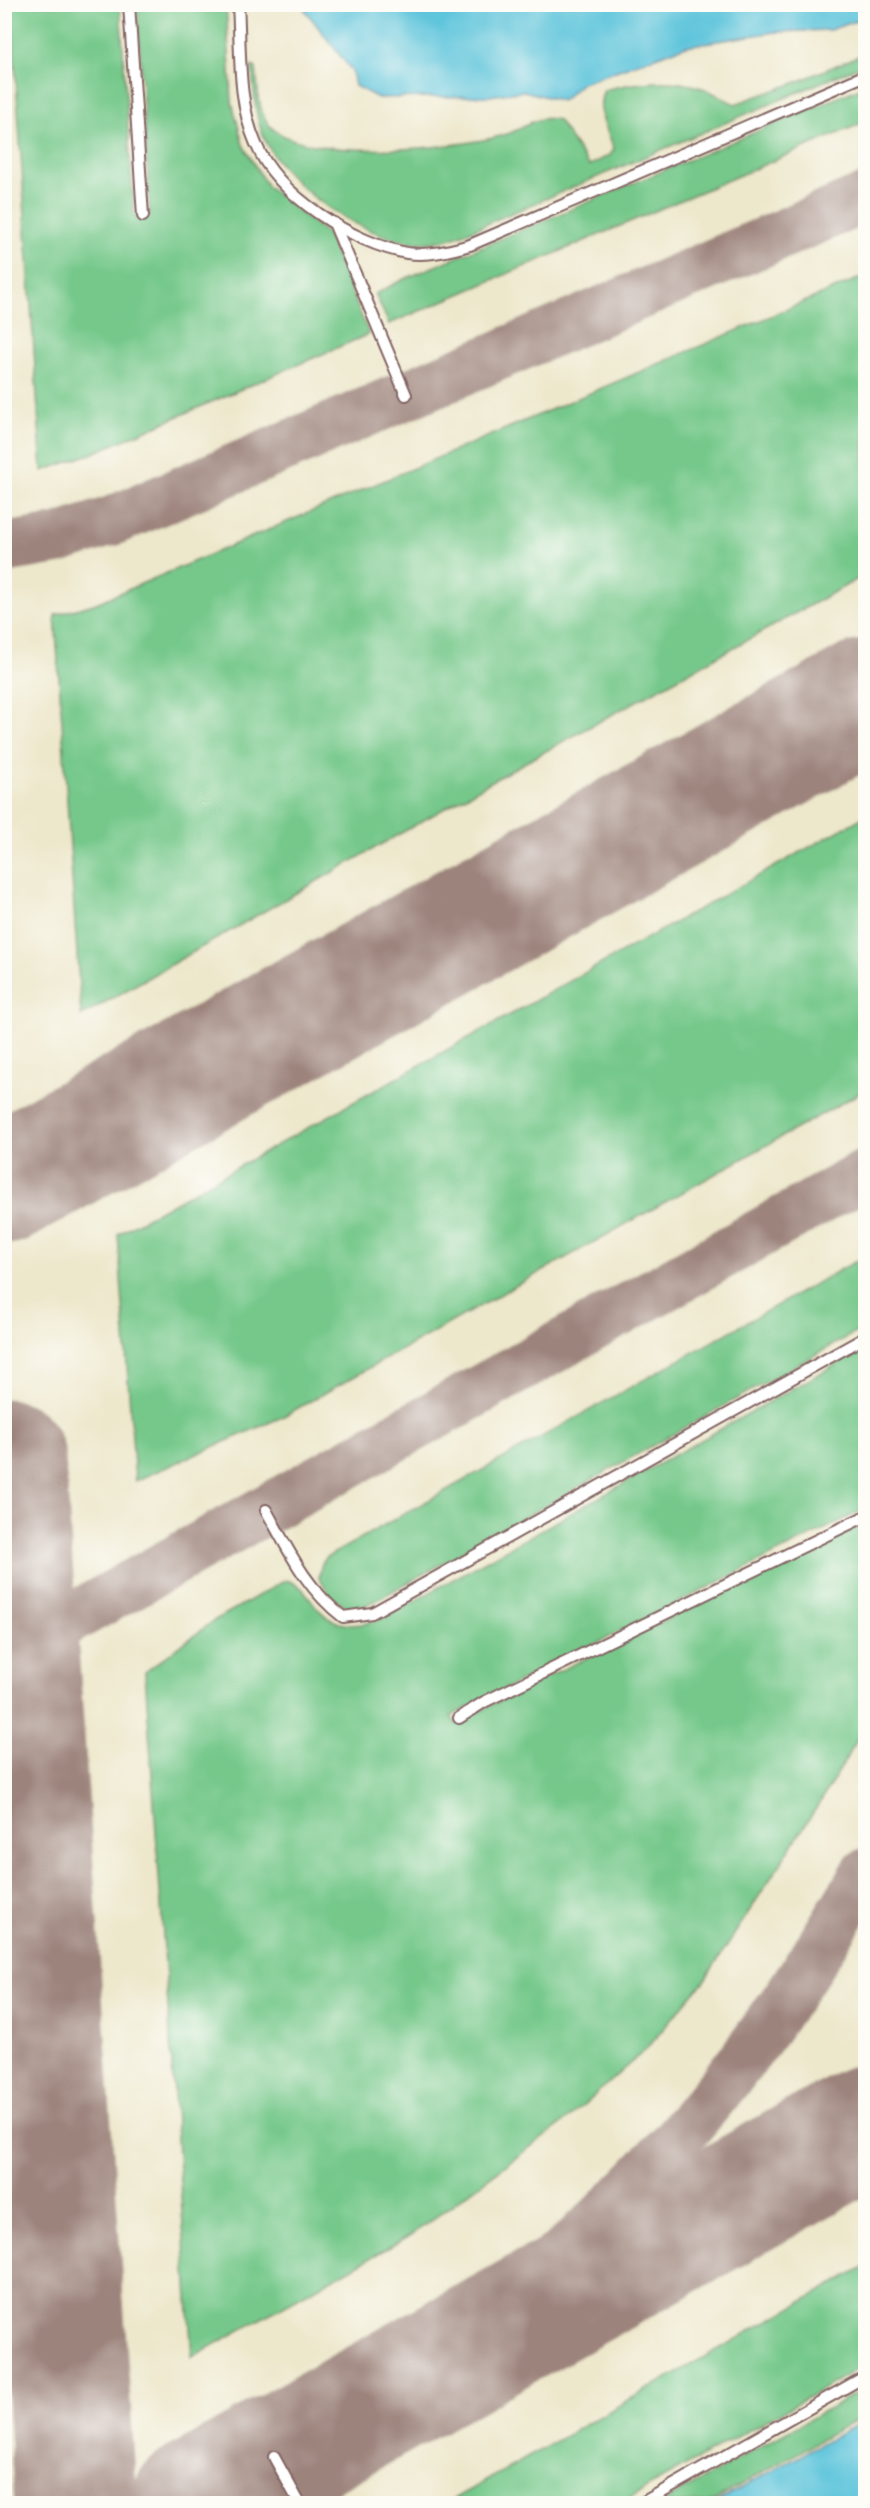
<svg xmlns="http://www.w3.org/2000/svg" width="870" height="2508" font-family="Pangolin,sans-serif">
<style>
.green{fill:#75c88a;stroke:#60745a;stroke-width:1.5}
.water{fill:#5ec5db;stroke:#547283;stroke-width:1.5}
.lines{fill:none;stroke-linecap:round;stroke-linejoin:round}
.taxiway{stroke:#9c837b;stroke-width:50}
.runway{stroke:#9c837b;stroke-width:123}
.lane-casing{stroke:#836563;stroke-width:14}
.lane{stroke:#fff;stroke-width:10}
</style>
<rect width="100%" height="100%" fill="#fdfcf7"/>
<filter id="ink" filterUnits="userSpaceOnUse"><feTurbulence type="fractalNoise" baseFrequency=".0167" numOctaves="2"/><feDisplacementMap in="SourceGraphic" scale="12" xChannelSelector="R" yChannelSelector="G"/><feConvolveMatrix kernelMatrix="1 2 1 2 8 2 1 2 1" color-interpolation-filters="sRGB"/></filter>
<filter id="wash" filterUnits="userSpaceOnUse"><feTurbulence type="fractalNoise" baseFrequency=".008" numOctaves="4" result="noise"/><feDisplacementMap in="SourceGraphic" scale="24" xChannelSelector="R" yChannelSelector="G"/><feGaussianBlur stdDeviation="1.35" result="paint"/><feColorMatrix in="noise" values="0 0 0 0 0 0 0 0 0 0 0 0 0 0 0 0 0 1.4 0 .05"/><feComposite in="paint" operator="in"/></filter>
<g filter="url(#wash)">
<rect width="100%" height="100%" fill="#ede7cb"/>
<path class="green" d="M 11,5 L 120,5 L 134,215 L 150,214 L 137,5 L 226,5 L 232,102 L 243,145 L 267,186 L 327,234 L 369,334 L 91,454 L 42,471 Z
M 865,53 L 865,64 L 500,218 C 481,226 460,237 440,241 C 384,254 293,194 268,146 C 255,122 254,94 252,66 L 256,68 C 258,87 257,111 270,126 C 303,163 462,149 507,134 C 527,128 536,114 558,120 L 589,166 L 610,155 L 614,149 C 607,129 595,110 604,90 C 633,82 673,78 702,88 C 713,92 724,99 735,104 L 797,82 Z
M 865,86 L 865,122 L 389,324 L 375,294 L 402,280 Z
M 865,276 L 865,575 L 515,768 L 81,1016 L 55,615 L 94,604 Z
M 865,816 L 865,1090 L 282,1417 L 135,1481 L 118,1234 Z
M 865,1256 L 865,1327 L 377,1600 L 363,1606 L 347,1607 L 331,1596 L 319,1577 L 322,1563 L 327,1557 Z
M 865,1348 L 865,1509 L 451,1716 L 456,1724 L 520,1690 L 865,1524 L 865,1727 L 822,1799 L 704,1981 L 647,2048 L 567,2120 L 411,2235 L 192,2357 L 145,1672 L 215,1620 L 286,1580 C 301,1585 305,1591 314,1604 C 334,1630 358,1628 386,1617 Z
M 865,2266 L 865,2365 L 620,2503 L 447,2503 Z
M 865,2388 L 865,2415 L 708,2503 L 661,2503 Z"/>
<path class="water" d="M 865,4 L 864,18 L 830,30 L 775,32 L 686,46 L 582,83 L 562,101 L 524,91 L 489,96 L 378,98 L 355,86 L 352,71 L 301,5 Z
M 865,2420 L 865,2503 L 713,2503 Z"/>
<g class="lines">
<path class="taxiway" d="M 4,548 L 57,539 L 112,521 L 866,198
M 4,1656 L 866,1174
M 4,2334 C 48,2381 62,2439 76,2499
M 274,2457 C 317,2432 361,2408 402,2380 C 533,2291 654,2177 749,2051 C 792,1994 829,1934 866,1873"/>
<path class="runway" d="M 4,1183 L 866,701
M 4,1460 L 76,2504
M 192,2504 L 866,2126"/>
</g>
</g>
<g filter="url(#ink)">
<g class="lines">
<g class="lane-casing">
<path id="lane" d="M 129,4 L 143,216
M 238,4 C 241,51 237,101 256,144 C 278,196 353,243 407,253 C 429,256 449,251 470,245 L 866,75
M 334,223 L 406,395
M 266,1510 C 288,1549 306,1589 343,1617 L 372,1613 L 866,1337
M 459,1718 L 484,1702 L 866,1516
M 274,2457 L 300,2504
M 640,2504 L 866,2376"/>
</g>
<use href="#lane" class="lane"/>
</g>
</g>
<rect width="870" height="2508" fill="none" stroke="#fdfcf7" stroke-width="24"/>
</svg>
